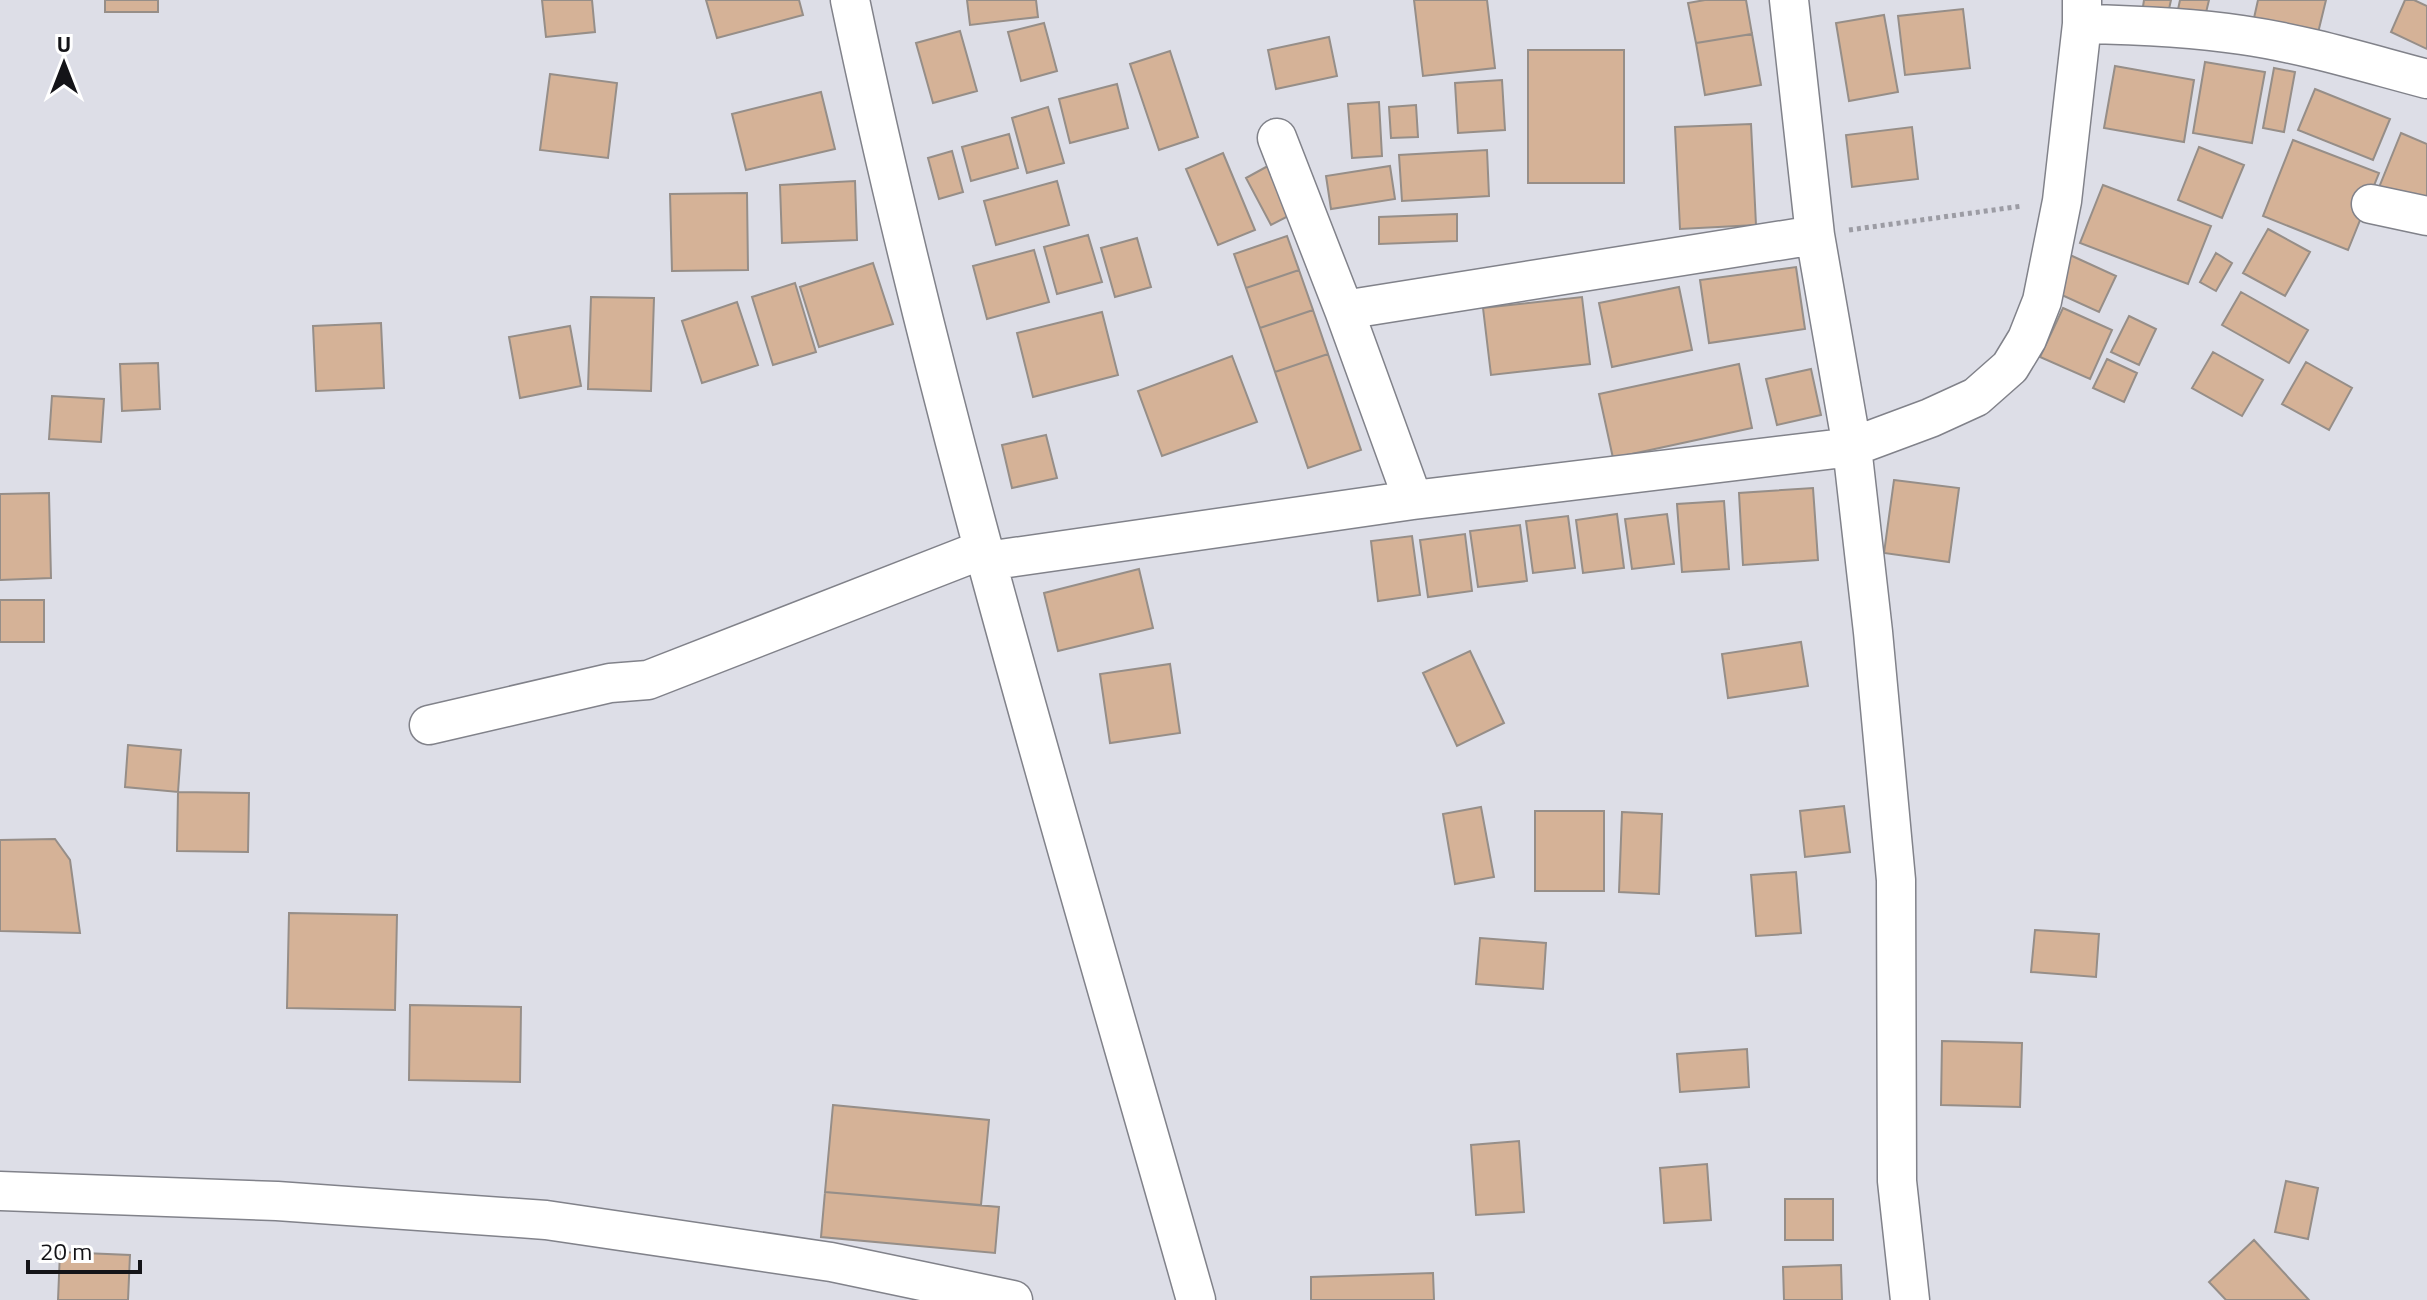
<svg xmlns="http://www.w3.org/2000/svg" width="2427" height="1300" font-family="'Titillium Web',sans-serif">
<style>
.building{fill:#d5b297;stroke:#968e88;stroke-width:2}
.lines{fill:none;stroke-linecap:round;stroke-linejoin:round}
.street-casing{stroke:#81828a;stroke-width:41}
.path{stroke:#9c9ca4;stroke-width:5;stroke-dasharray:4 4;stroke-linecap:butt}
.street{stroke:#fff;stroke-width:38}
</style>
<rect width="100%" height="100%" fill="#dddee7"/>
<path class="building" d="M 105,0 L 158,0 L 158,12 L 105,12 Z
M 542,0 L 592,0 L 595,32 L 546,37 Z
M 706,0 L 799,0 L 803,15 L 717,38 Z
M 967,0 L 1036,0 L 1038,17 L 970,25 Z
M 1414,0 L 1487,0 L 1495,68 L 1423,76 Z
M 1705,0 L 1746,0 L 1752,34 L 1696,43 L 1688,3 Z
M 2144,0 L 2171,0 L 2167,18 L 2142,13 Z
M 2180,0 L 2209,0 L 2203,25 L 2176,19 Z
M 2258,0 L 2326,0 L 2316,41 L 2252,27 Z
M 2405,0 L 2414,0 L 2427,6 L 2427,49 L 2391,32 Z
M 1963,9 L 1970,68 L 1905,75 L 1898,16 Z
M 1884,15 L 1898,92 L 1849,101 L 1836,23 Z
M 1044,23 L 1057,71 L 1021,81 L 1008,32 Z
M 960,31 L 977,91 L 933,103 L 916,43 Z
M 1752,34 L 1761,85 L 1705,95 L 1696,43 Z
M 1329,37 L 1337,76 L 1276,89 L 1268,50 Z
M 1528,50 L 1624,50 L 1624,183 L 1528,183 Z
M 1170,51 L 1198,137 L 1159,150 L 1130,64 Z
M 2205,62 L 2265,72 L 2252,143 L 2193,133 Z
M 2115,66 L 2194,80 L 2184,142 L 2104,128 Z
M 2274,68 L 2295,72 L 2284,132 L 2263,128 Z
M 550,74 L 617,83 L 608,158 L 540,150 Z
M 1502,80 L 1505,130 L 1458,133 L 1455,83 Z
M 1117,84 L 1128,128 L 1070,143 L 1059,99 Z
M 2315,89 L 2390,119 L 2373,160 L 2298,130 Z
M 821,92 L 835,149 L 746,170 L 732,114 Z
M 1379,102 L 1382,156 L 1352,158 L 1348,104 Z
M 1416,105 L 1418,137 L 1391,138 L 1389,107 Z
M 1048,107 L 1064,163 L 1027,173 L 1012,118 Z
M 1751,124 L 1756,225 L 1680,229 L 1675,127 Z
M 1912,127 L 1918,179 L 1852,187 L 1846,135 Z
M 2401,133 L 2427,144 L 2427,210 L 2378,190 Z
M 1009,134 L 1018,168 L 971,181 L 962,147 Z
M 2293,140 L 2379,173 L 2348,250 L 2263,216 Z
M 2199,147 L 2244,165 L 2222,218 L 2178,200 Z
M 1487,150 L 1489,196 L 1402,201 L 1399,155 Z
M 952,151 L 963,192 L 939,199 L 928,158 Z
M 1223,153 L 1255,230 L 1218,245 L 1186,169 Z
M 1277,161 L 1302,209 L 1271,225 L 1246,178 Z
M 1390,166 L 1395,199 L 1331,209 L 1326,176 Z
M 855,181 L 857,240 L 782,243 L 780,185 Z
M 1057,181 L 1069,225 L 996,245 L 984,201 Z
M 2103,185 L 2211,226 L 2188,284 L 2080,243 Z
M 747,193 L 748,270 L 672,271 L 670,194 Z
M 1457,214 L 1457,241 L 1379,244 L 1379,217 Z
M 2268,229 L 2310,252 L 2285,296 L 2243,273 Z
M 1088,235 L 1102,282 L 1057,294 L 1044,247 Z
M 1287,236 L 1299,270 L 1246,288 L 1234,254 Z
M 1137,238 L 1151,287 L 1115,297 L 1101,248 Z
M 1034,250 L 1049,302 L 987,319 L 973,266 Z
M 2216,253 L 2232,263 L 2216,291 L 2200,282 Z
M 2070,255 L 2116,276 L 2099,312 L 2053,291 Z
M 873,263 L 893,324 L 819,347 L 800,287 Z
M 1796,267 L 1805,329 L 1709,343 L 1700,280 Z
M 1299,270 L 1313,310 L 1260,328 L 1246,288 Z
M 795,283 L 816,352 L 773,365 L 752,297 Z
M 1679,287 L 1692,350 L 1612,367 L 1599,303 Z
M 2241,292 L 2308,330 L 2289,363 L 2222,325 Z
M 591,297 L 654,298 L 651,391 L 588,389 Z
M 1582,297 L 1590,364 L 1491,375 L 1483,308 Z
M 737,302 L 758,365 L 702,383 L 682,321 Z
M 2063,308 L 2112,330 L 2090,379 L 2040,357 Z
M 1313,310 L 1328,354 L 1275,372 L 1260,328 Z
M 1102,312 L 1118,375 L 1033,397 L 1017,333 Z
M 2129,316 L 2156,329 L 2139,365 L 2111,352 Z
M 381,323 L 384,388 L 316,391 L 313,326 Z
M 570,326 L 581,386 L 520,398 L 509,337 Z
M 2213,352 L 2263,380 L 2242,416 L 2192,388 Z
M 1328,354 L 1361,450 L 1308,468 L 1275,372 Z
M 1232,356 L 1257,422 L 1162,456 L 1138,391 Z
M 2107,359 L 2137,373 L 2124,402 L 2093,388 Z
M 2306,362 L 2352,388 L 2329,430 L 2282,404 Z
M 158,363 L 160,409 L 122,411 L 120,364 Z
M 1739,364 L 1752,428 L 1613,458 L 1599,394 Z
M 1811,369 L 1821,415 L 1777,425 L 1766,379 Z
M 52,396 L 104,399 L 101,442 L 49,439 Z
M 1046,435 L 1057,478 L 1012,488 L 1002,445 Z
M 1894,480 L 1959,488 L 1949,562 L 1884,553 Z
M 1813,488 L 1818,560 L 1743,565 L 1739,493 Z
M 49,493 L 51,578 L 0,580 L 0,494 Z
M 1724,501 L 1729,569 L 1682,572 L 1677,504 Z
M 1617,514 L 1624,568 L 1583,573 L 1576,520 Z
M 1667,514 L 1674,564 L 1632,569 L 1625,519 Z
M 1568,516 L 1575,568 L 1533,573 L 1526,521 Z
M 1520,525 L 1527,581 L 1478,587 L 1470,531 Z
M 1465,534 L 1472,591 L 1428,597 L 1420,540 Z
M 1412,536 L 1420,595 L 1378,601 L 1371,541 Z
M 1139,569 L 1153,628 L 1058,651 L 1044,593 Z
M 0,600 L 44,600 L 44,642 L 0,642 Z
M 1801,642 L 1808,686 L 1728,698 L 1722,654 Z
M 1470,651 L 1504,723 L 1457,746 L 1423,673 Z
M 1170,664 L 1180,733 L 1110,743 L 1100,674 Z
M 128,745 L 181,750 L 178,792 L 125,787 Z
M 178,792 L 249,793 L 248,852 L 177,851 Z
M 1844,806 L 1850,852 L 1805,857 L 1800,811 Z
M 1481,807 L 1494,877 L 1455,884 L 1443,814 Z
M 1535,811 L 1604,811 L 1604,891 L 1535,891 Z
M 1622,812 L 1662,814 L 1659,894 L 1619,892 Z
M 55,839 L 70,860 L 80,933 L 0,931 L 0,840 Z
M 1796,872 L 1801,933 L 1756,936 L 1751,875 Z
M 289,913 L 397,915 L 395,1010 L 287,1008 Z
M 2035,930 L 2099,934 L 2096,977 L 2031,972 Z
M 1480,938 L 1546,943 L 1543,989 L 1476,984 Z
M 410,1005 L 521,1007 L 520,1082 L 409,1080 Z
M 1942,1041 L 2022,1043 L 2020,1107 L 1941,1105 Z
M 1747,1049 L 1749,1087 L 1680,1092 L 1677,1054 Z
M 833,1105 L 989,1120 L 981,1205 L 825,1192 Z
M 1519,1141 L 1524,1212 L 1476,1215 L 1471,1145 Z
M 1707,1164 L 1711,1220 L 1664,1223 L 1660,1168 Z
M 2286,1181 L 2318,1188 L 2308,1239 L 2275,1232 Z
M 825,1192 L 999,1207 L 995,1253 L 821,1237 Z
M 1785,1199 L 1833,1199 L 1833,1240 L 1785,1240 Z
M 2254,1240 L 2309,1300 L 2226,1300 L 2209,1282 Z
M 60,1252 L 130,1255 L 128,1300 L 58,1300 Z
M 1841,1265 L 1842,1300 L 1784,1300 L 1783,1267 Z
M 1433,1273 L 1434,1300 L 1311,1300 L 1311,1277 Z"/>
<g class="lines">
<g class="street-casing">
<path id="street" d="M 850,0 C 942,439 1074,869 1196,1300
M 1789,0 L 1815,235 L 1852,447 L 1873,632 L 1896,880 L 1897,1181 L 1910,1300
M 2082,24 C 2136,25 2189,27 2242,35 C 2305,44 2366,63 2427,79
M 1277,138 L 1344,310 L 1413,500
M 2371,204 L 2427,216
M 1344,310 L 1815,235
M 987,561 L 1413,500 L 1852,447 L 1930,418 L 1976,397 L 2010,367 L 2027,339 L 2042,301 L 2062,201 L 2082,24 L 2082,0
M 429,725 L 610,683 L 648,680 L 984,549
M 0,1191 L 277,1201 L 546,1220 L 831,1262 L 1013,1300"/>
</g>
<path class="path" d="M 1849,230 L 2022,206"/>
<use href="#street" class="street"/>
</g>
<g transform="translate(64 64)" stroke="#ffffff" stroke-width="6" paint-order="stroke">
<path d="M0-6L14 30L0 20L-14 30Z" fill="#141418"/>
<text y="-12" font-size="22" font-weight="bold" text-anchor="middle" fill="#141418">U</text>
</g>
<path d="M28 1260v12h112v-12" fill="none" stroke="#141418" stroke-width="4"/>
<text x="40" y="1260" font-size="24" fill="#141418" stroke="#ffffff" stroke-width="6" paint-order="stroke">20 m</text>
</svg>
